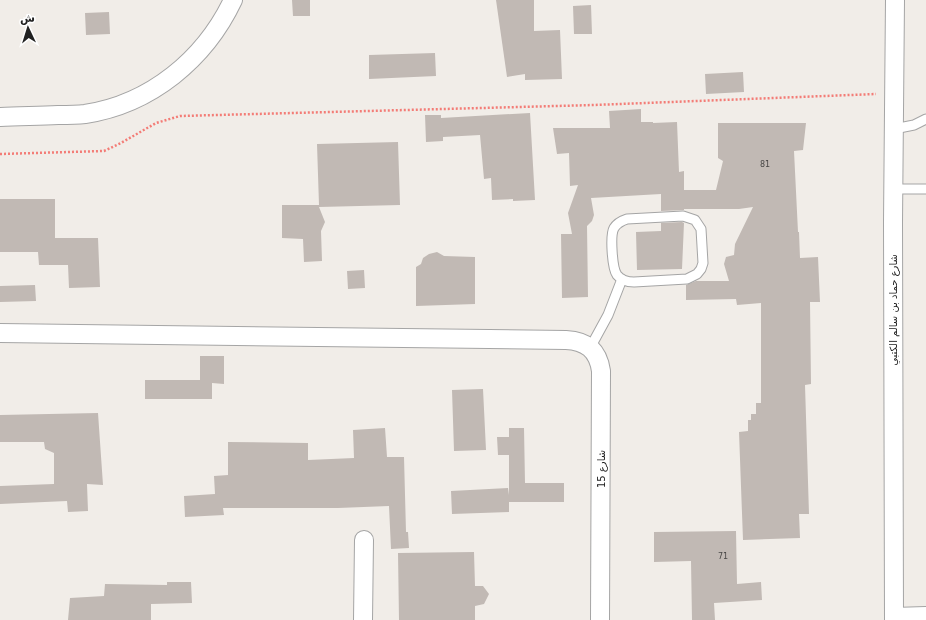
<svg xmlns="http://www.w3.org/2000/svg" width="926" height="620" font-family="'DejaVu Sans','Noto Sans Arabic',sans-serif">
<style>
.building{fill:#c1b9b4}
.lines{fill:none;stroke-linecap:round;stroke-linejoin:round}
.service-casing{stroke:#a5a5a5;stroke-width:11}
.minor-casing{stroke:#a5a5a5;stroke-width:20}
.path{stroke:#f37c76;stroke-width:2.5;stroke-dasharray:2 2;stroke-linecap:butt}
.service{stroke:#fff;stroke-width:9}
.minor{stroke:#fff;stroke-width:18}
.labels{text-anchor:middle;stroke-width:3;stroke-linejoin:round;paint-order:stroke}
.number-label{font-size:8px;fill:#494746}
.street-label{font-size:10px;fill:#212121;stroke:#fff}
</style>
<rect width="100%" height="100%" fill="#f1ede8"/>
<path class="building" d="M 292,0 L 310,0 L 310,16 L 293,16 Z
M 496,0 L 534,0 L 534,31 L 560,30 L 562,79 L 525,80 L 525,74 L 507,77 Z
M 591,5 L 592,34 L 574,34 L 573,6 Z
M 109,12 L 110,34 L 86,35 L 85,13 Z
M 435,53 L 436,76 L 369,79 L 369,55 Z
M 743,72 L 744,92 L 706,94 L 705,74 Z
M 641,109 L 641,122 L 653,122 L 653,123 L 677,122 L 679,172 L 684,171 L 684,190 L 716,190 L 723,161 L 718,158 L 718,123 L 806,123 L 803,150 L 794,151 L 798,232 L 799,232 L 800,258 L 818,257 L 820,302 L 810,302 L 811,384 L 805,385 L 809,514 L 799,514 L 800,538 L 743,540 L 739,432 L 748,431 L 748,420 L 751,420 L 751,414 L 756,414 L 756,403 L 761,403 L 761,303 L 737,305 L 736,299 L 686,300 L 686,285 L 696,281 L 729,281 L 724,264 L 726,257 L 734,255 L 735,244 L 753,207 L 739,209 L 684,209 L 684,210 L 661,211 L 661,194 L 591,198 L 594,215 L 592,221 L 587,226 L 588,297 L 562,298 L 561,234 L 572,234 L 568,213 L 578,185 L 570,186 L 569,153 L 557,154 L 553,128 L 610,128 L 609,111 Z
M 530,113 L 535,200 L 513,201 L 513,199 L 492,200 L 491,178 L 484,179 L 480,135 L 443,137 L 443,141 L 426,142 L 425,115 L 441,115 L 441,118 Z
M 398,142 L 400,205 L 319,207 L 325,222 L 321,231 L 322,261 L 304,262 L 303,239 L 282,238 L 282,205 L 319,205 L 317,144 Z
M 0,199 L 55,199 L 55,238 L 98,238 L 100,287 L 69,288 L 68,265 L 39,265 L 38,252 L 0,252 Z
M 682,222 L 684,223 L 682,269 L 637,270 L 636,232 L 661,231 L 661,223 Z
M 437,252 L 444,256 L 475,257 L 475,304 L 416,306 L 416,267 L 421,264 L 423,258 L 429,254 Z
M 364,270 L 365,288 L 348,289 L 347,271 Z
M 35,285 L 36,301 L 0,302 L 0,286 Z
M 200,356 L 224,356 L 224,384 L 212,383 L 212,399 L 145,399 L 145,380 L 200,380 Z
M 483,389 L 486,450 L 454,451 L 452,390 Z
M 98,413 L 103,485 L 87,484 L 88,511 L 68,512 L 67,501 L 0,504 L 0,486 L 54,484 L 54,453 L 45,449 L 44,442 L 0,442 L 0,415 Z
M 385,428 L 387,457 L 404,457 L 406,532 L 408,532 L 409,548 L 391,549 L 389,506 L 338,508 L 223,508 L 224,515 L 185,517 L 184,496 L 215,494 L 214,476 L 228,475 L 228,442 L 308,443 L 308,460 L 354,458 L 353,430 Z
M 509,428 L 524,428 L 525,483 L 564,483 L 564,502 L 509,502 L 509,512 L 452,514 L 451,491 L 508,488 L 509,495 L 509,455 L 498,455 L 497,437 L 509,437 Z
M 736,531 L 737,584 L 761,582 L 762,600 L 714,603 L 715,620 L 692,620 L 691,561 L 654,562 L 654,532 Z
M 474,552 L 475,586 L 483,586 L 489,594 L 484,604 L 475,606 L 475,620 L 399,620 L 398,553 Z
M 167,582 L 191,582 L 192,603 L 151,604 L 151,620 L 68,620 L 70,598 L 104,596 L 105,584 L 167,585 Z"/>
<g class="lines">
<g class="service-casing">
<path id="service" d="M 894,129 L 914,125 L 926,119
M 893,189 L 926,189
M 683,216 L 695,220 L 701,229 L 703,263 L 701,269 L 697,274 L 687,279 L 634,282 C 627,282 621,280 617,275 C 612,268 610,235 614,228 C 617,223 621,221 627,219 Z
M 590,348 L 608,315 L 622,279"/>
</g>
<g class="minor-casing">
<path id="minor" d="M 0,117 C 19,116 39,116 58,115 C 67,115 76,115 85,114 C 151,104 205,59 233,0
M 0,333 L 566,340 C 586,341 598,350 601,371 L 600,620
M 894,617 L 926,616
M 363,620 L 364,540
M 894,620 L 893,222 L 895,0"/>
</g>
<path class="path" d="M 0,154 L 104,151 L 121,143 L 156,123 L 180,116 L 594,105 L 876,94"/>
<use href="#service" class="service"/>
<use href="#minor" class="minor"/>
</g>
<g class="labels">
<g class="number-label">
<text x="765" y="167">81</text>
<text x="723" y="559">71</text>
</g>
<g class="street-label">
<text transform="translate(893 310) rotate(-90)" y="4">شارع حماد بن سالم الكتبي</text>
<text transform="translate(601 469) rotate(-90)" y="4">شارع 15</text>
</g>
</g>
<g transform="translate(28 28) rotate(356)" stroke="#ffffff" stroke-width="3" paint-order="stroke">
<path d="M0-3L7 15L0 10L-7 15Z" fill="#212121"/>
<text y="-6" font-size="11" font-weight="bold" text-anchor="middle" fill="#212121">ش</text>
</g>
</svg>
